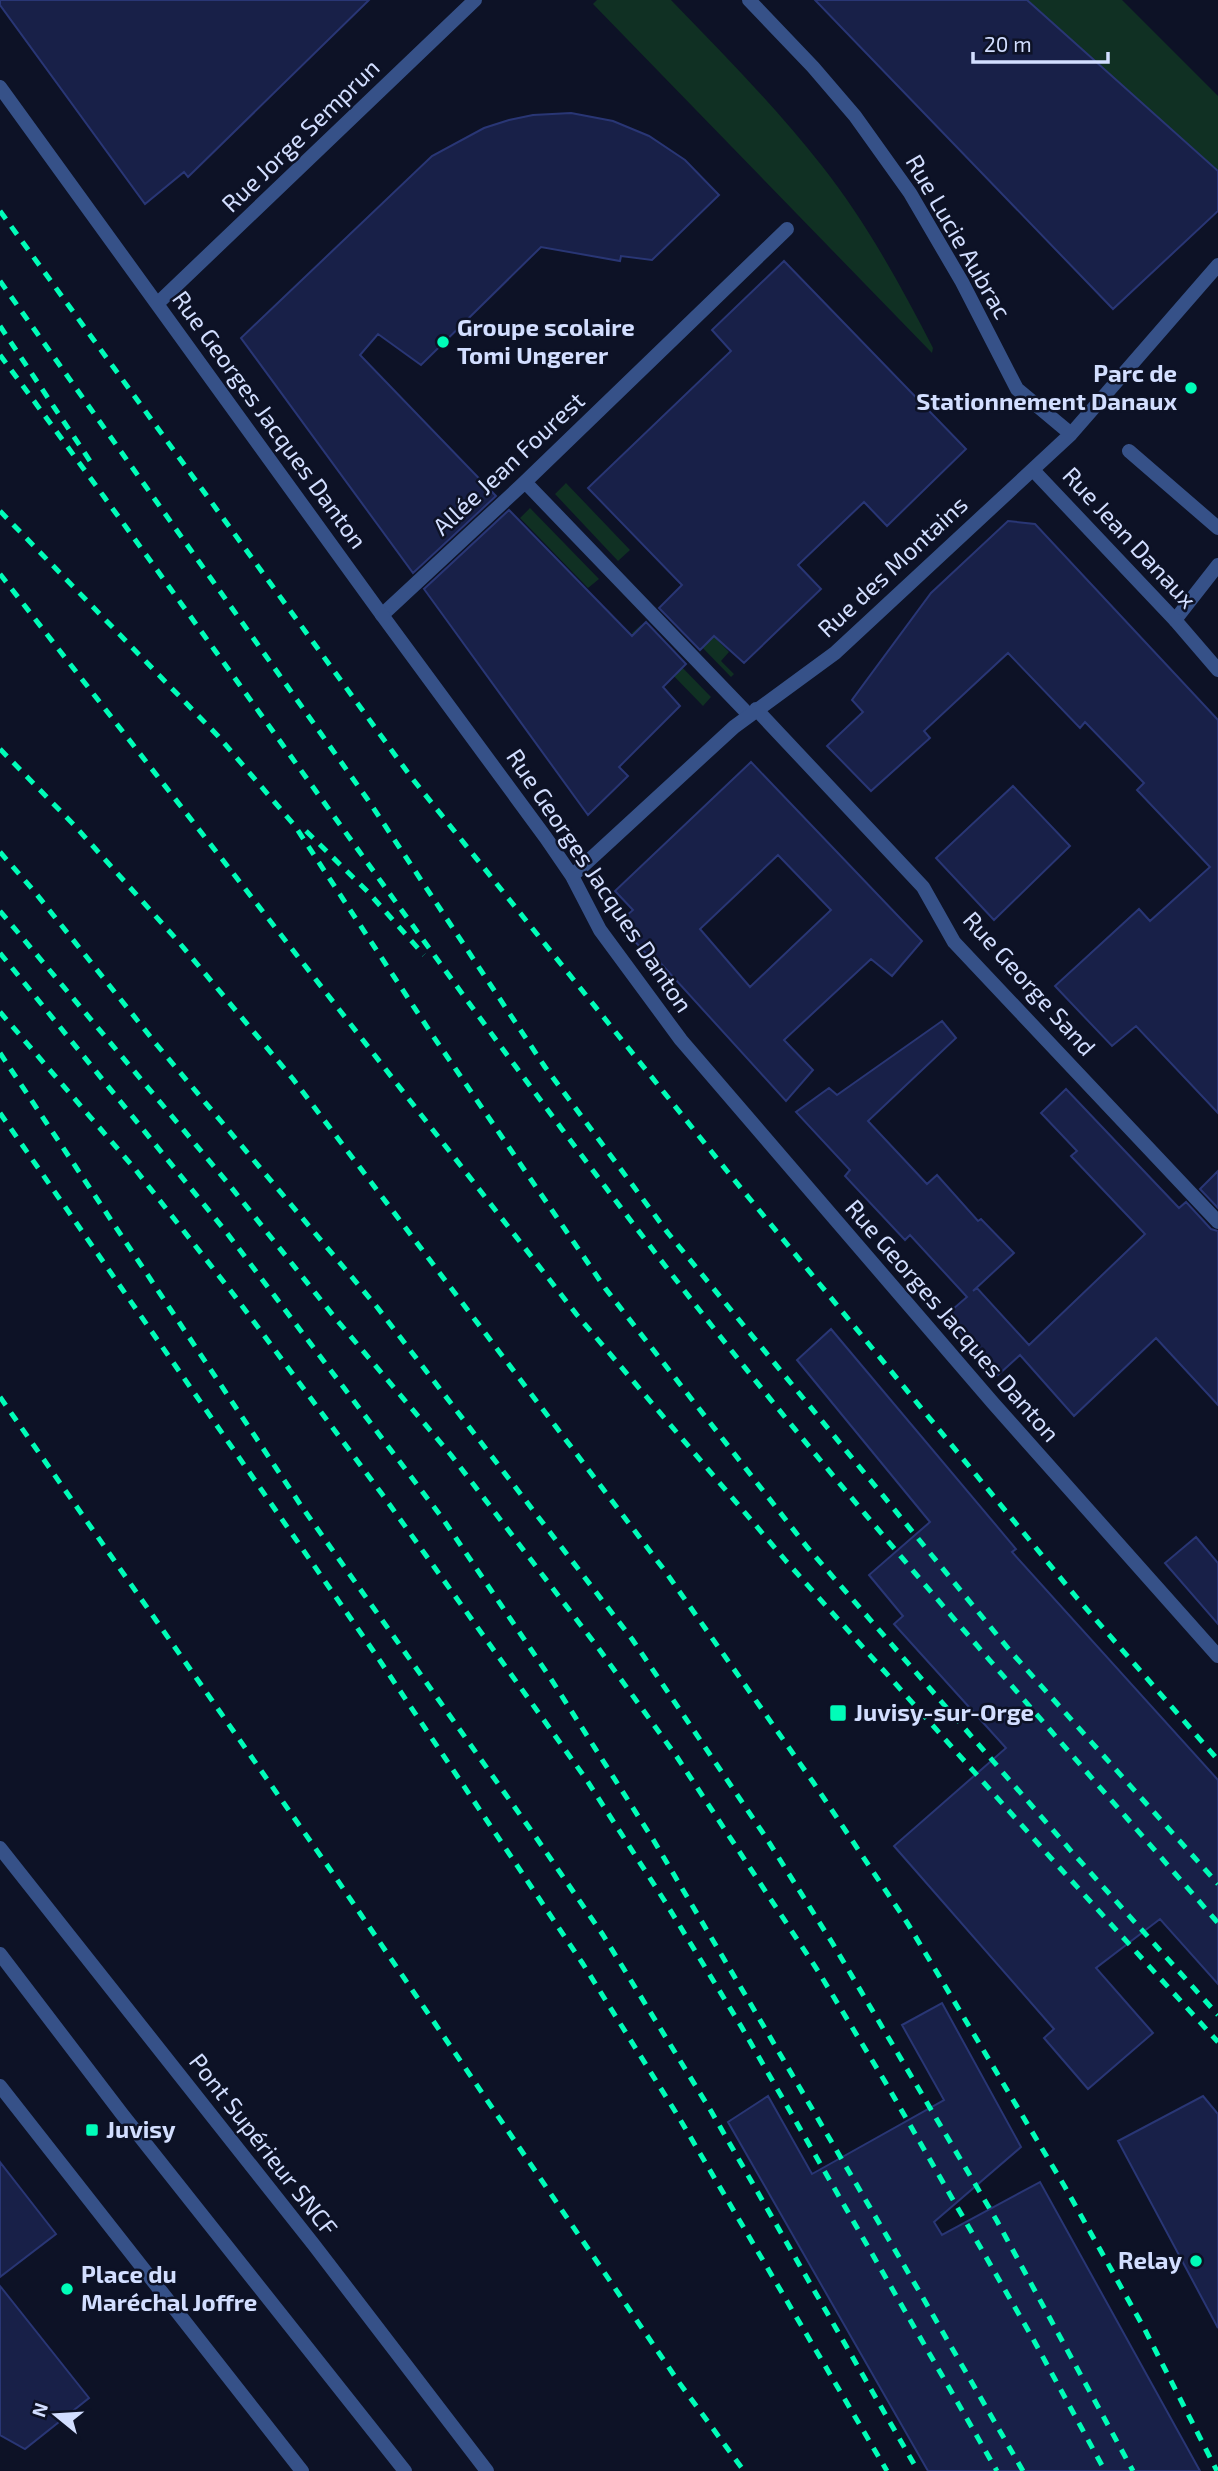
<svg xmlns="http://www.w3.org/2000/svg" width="1218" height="2471" font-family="'Exo 2',sans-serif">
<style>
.green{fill:#103023}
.building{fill:#182048;stroke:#293675;stroke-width:2;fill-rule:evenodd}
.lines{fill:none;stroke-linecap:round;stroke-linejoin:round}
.service{stroke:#365188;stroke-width:14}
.pedestrian{stroke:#365188;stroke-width:14}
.minor{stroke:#365188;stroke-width:14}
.tertiary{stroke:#365188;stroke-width:14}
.rail{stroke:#00fdb8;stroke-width:5;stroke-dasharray:10 9;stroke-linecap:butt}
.poi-dot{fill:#00fdb8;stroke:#0d1226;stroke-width:2.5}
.labels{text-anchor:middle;stroke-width:5;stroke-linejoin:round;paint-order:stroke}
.street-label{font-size:24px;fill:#d2deff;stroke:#0d1226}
.poi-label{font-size:24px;font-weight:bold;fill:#d2deff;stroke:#0d1226;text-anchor:start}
</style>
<rect width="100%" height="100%" fill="#0d1226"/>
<path class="green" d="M 597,0 L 671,0 C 723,54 776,107 822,166 C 866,222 900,284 933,348 L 932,353 L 593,4 Z
M 1027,0 L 1122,0 L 1218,96 L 1218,171 Z
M 566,483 L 630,550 L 618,561 L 555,494 Z
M 530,508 L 599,579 L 588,588 L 520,518 Z
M 674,595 L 729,652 L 721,661 L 734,674 L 731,677 L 662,606 Z
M 641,625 L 711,697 L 703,706 L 632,633 Z"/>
<path class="building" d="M 0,0 L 369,0 L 188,177 L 184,172 L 145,204 L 0,5 Z
M 815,0 L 1027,0 L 1218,171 L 1218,211 L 1113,309 Z
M 571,113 L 613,121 L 649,136 L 685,160 L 719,195 L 652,260 L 621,256 L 620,261 L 541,247 L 421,365 L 378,334 L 360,355 L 496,496 L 413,573 L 241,338 L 432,156 L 484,128 L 509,120 L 533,115 Z
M 784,261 L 966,449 L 887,526 L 864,502 L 798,565 L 821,589 L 744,663 L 714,636 L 700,650 L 659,608 L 682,585 L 588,488 L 731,351 L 712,330 Z
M 509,510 L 632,636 L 646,622 L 686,664 L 663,687 L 680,706 L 619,767 L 628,776 L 588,815 L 424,589 Z
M 1008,521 L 1035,524 L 1218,720 L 1218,1113 L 1136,1026 L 1112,1046 L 1055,986 L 1139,909 L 1150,921 L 1210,867 L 1137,790 L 1144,783 L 1085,722 L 1080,728 L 1008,653 L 924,731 L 930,738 L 871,791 L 827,746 L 863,712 L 852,700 L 931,593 Z
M 751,762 L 922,941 L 892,976 L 871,959 L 784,1040 L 813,1070 L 786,1101 L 656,958 L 652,960 L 618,923 L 633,910 L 615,891 ZM 778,855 L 831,910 L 750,987 L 700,929 Z
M 1013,786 L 1070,846 L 994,920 L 936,858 Z
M 942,1021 L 956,1038 L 868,1121 L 927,1184 L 937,1175 L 978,1221 L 981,1219 L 1014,1253 L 973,1291 L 977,1288 L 1029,1345 L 1145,1234 L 1071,1156 L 1077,1151 L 1041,1113 L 1066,1089 L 1179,1208 L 1186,1202 L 1211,1229 L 1218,1231 L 1218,1405 L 1156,1338 L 1074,1416 L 1020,1355 L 998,1375 L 946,1315 L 967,1297 L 910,1235 L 905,1240 L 845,1176 L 850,1170 L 796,1112 L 829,1088 L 837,1095 Z
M 1218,1171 L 1218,1208 L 1200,1189 Z
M 831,1329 L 1016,1549 L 1012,1552 L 1218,1780 L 1218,1984 L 1160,1919 L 1096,1968 L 1153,2033 L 1088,2089 L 1044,2038 L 1054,2029 L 894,1846 L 1006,1748 L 894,1624 L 903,1616 L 869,1575 L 930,1522 L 797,1360 Z
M 1196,1537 L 1218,1563 L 1218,1624 L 1165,1563 Z
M 942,2003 L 1021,2147 L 934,2222 L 942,2235 L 1040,2182 L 1200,2471 L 928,2471 L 728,2122 L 768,2096 L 812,2174 L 944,2100 L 902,2025 Z
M 1203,2096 L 1218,2114 L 1218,2328 L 1118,2141 Z
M 0,2162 L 56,2234 L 0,2277 Z
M 0,2286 L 89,2398 L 25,2449 L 0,2435 Z"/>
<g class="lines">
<path class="service" d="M 1129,451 L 1218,528
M 1175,620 L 1218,565
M 0,1954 L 122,2114 L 405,2471
M 0,2086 L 302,2471"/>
<path class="pedestrian" d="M 525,482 L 749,715
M 382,615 L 525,482 L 787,229"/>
<path class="minor" d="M 749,0 L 813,67 L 855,116 L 910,193 L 962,282 L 1017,389 L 1071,434
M 0,87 L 382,615 L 546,838 L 572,876 L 600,930 L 681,1040 L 993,1403 L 1218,1656
M 157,304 L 475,0
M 1033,470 L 1175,620 L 1218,670
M 756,709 L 923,887 L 954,942 L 1218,1222
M 572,876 L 734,727 L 835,653 L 1071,434 L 1218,265"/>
<path class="tertiary" d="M 0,1848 L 314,2245 L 487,2471"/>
<path class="rail" d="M 0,211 L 411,777 L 727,1171 L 1077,1598 L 1218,1760
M 0,281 L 368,800 L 545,1067 L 668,1233 L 1011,1652 L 1218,1884
M 0,326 L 94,467
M 0,355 C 218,649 425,951 647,1242 C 826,1478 1024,1699 1218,1923
M 0,511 L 218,736 L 295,826 L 431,1033 L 605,1288 L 807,1547 L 1072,1852 L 1218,2015
M 0,574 L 577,1315 L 786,1561 L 1059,1867 L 1218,2042
M 0,749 L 75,826 L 177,940 L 293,1079 L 665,1571 L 813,1782 L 908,1924 L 1065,2187 L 1144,2328 L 1217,2471
M 306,831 L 368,892 L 424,955
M 0,852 L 34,891 L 157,1045 L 377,1307 L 632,1639 L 765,1836 L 833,1944 L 997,2221 L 1133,2471
M 0,911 L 227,1182 L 336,1319 L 451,1455 L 599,1649 L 677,1757 L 818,1971 L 887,2085 L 1032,2337 L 1105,2471
M 0,953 L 227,1233 L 443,1519 L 551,1679 L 654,1841 L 753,2008 L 919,2291 L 1023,2471
M 0,1012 L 135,1169 L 234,1295 L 382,1494 L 586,1779 L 664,1900 L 741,2026 L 997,2471
M 0,1053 L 302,1507 L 533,1833 L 603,1935 L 711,2111 L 918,2471
M 0,1113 L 374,1652 L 583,1964 L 678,2116 L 887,2471
M 0,1397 L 334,1875 L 678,2381 L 744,2471"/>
</g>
<g class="poi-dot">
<circle cx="443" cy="342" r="7"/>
<circle cx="1191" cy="388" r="7"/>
<rect x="829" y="1704" width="18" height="18" rx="3.5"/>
<rect x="85" y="2123" width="14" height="14" rx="3.5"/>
<circle cx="1196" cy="2261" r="7"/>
<circle cx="67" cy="2289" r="7"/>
</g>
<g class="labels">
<g class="street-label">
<text transform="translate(301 136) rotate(-44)" y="8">Rue Jorge Semprun</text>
<text transform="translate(958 237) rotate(60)" y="8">Rue Lucie Aubrac</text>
<text transform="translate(269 420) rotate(54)" y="8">Rue Georges Jacques Danton</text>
<text transform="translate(509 464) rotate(-43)" y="8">Allée Jean Fourest</text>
<text transform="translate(1129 538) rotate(47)" y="8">Rue Jean Danaux</text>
<text transform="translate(893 567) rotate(-43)" y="8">Rue des Montains</text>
<text transform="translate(599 881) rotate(56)" y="8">Rue Georges Jacques Danton</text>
<text transform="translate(1029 984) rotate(48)" y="8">Rue George Sand</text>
<text transform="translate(952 1321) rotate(49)" y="8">Rue Georges Jacques Danton</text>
<text transform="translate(263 2145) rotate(52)" y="8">Pont Supérieur SNCF</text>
</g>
<g class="poi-label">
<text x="457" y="336">Groupe scolaire<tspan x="457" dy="28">Tomi Ungerer</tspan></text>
<text x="1177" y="382" text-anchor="end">Parc de<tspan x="1177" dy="28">Stationnement Danaux</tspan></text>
<text x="854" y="1721">Juvisy-sur-Orge</text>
<text x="106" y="2138">Juvisy</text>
<text x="1182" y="2269" text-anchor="end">Relay</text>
<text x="81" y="2283">Place du<tspan x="81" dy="28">Maréchal Joffre</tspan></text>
</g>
</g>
<g transform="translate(56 2415) rotate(288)" stroke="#0d1226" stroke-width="5" paint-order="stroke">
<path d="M0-5L12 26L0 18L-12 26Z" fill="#d2deff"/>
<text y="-10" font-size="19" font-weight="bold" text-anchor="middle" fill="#d2deff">N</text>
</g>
<path d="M973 52v10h135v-10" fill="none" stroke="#d2deff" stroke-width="3.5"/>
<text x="984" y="52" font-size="21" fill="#d2deff" stroke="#0d1226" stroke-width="5" paint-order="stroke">20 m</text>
</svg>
